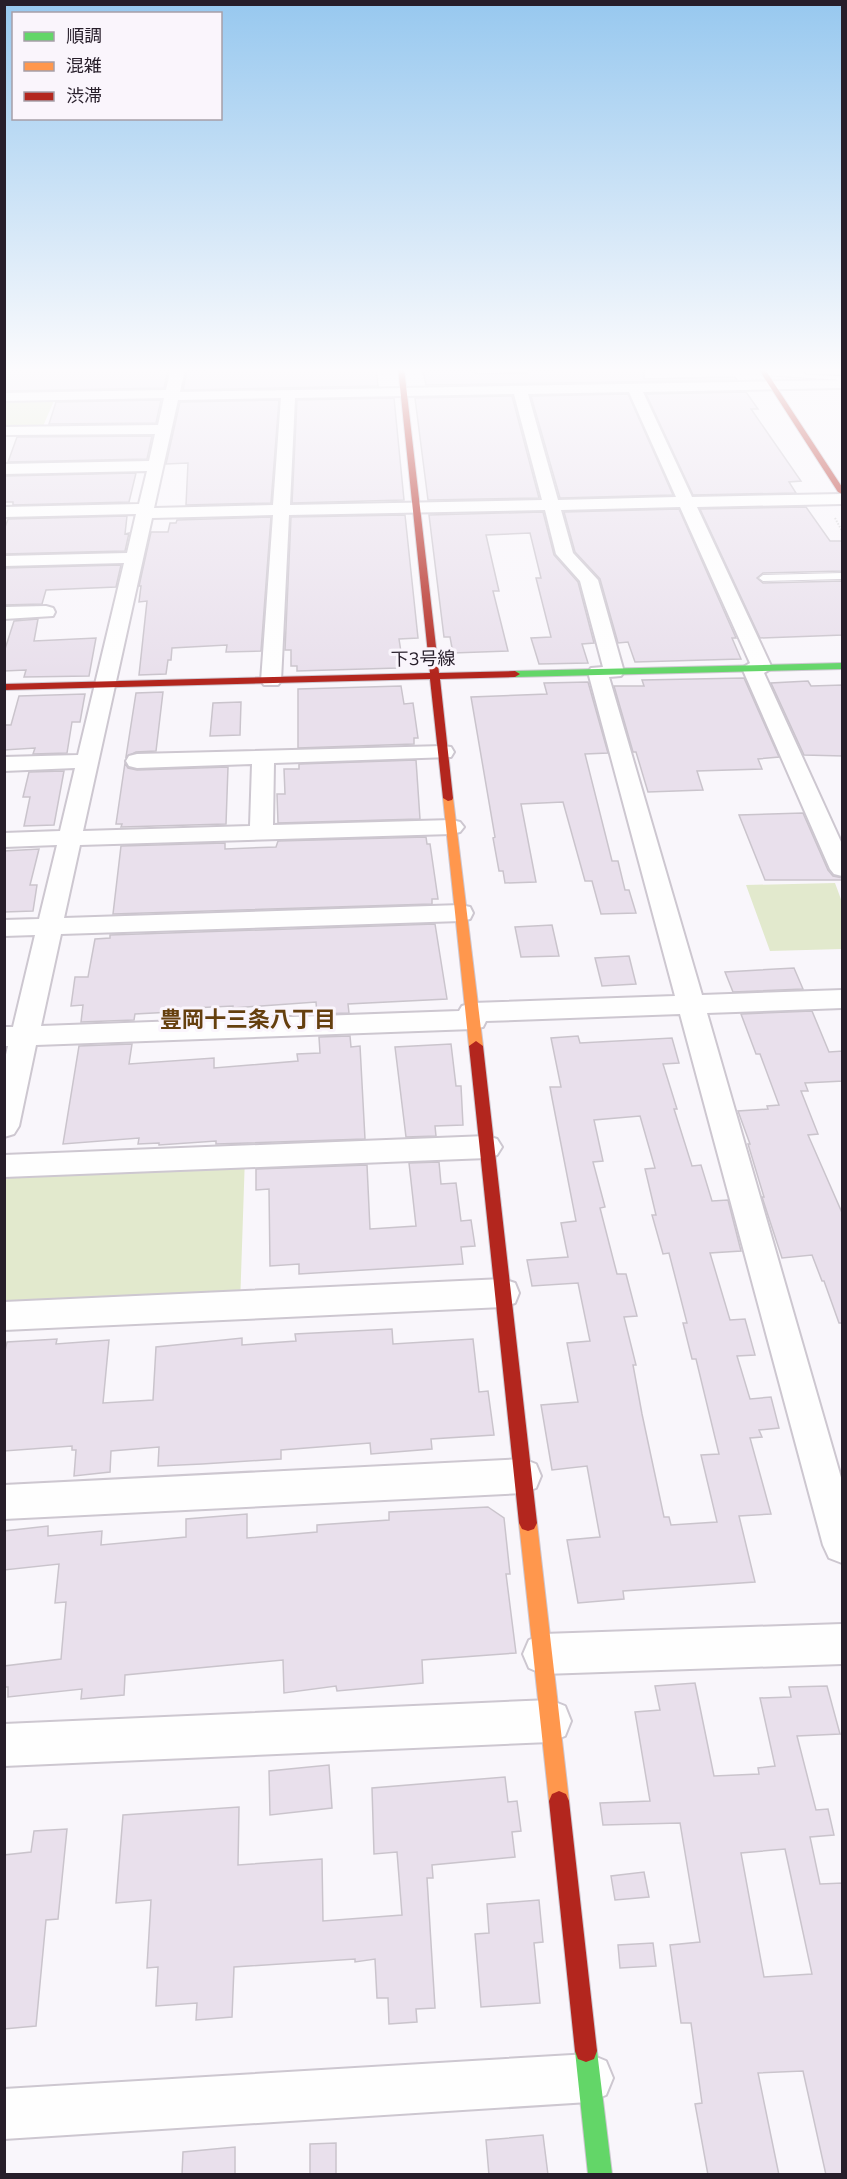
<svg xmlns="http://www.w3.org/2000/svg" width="847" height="2179" font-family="Mulish,'Noto Sans JP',sans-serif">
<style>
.green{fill:#e2e9cd}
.building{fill:#e9e0ec;stroke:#cac4cc;stroke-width:1.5;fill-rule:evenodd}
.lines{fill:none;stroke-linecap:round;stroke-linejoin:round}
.lane-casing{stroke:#cdc7d0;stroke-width:2}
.street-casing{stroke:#cdc7d0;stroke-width:4}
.fast-casing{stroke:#cdc7d0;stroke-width:2}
.slow-casing{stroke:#cdc7d0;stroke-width:2}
.jam-casing{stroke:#cdc7d0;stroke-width:2}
.path{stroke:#d7d6d8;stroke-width:2;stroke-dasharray:1.5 1.5;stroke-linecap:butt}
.lane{fill:#fefefe;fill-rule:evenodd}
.street{fill:#fefefe;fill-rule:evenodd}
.fast{fill:#63d668;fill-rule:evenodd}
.slow{fill:#ff974d;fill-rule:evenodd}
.jam{fill:#b3261e;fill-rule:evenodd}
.labels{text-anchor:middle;stroke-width:6;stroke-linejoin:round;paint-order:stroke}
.far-street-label{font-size:18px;fill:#271e2a;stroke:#faf5fc}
.neighbourhood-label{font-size:22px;font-weight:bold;fill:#653f0e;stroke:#faf5fc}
</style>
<rect width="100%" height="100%" fill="#f9f6fb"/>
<path class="green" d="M 56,396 L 41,431 L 5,431 L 4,397 Z
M 835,883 L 842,902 L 842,949 L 770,951 L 746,885 Z
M 245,1156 L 240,1306 L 5,1316 L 4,1166 Z"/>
<path class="building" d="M 159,368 L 159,371 L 168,371 L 164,388 L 4,391 L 4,371 L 43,368 Z
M 244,368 L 376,368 L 378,386 L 183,390 L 187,370 Z
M 554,368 L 644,368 L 644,379 L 735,377 L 737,380 L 426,385 L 423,371 L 475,370 L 476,374 L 527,373 L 526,371 L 555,370 Z
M 746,392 L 758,409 L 751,409 L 801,481 L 789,482 L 796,493 L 693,495 L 646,394 Z
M 628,394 L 673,495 L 560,498 L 531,396 Z
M 512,396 L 539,498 L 428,500 L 415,398 Z
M 394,398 L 404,500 L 292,503 L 297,400 Z
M 161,400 L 156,423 L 49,424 L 56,402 Z
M 279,400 L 271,503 L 186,505 L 188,463 L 166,464 L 180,402 Z
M 152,436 L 147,459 L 8,462 L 17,437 Z
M 136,473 L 129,502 L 13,505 L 13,502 L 4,502 L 4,476 Z
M 806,507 L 830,541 L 843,541 L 843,571 L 763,573 L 757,578 L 763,583 L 843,581 L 843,635 L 760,638 L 700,509 Z
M 679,509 L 736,638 L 732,638 L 741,659 L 635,662 L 628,642 L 618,643 L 600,579 L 575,552 L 564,512 Z
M 543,512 L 554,555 L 578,582 L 594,643 L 582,644 L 588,663 L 539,664 L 531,638 L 551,637 L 536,578 L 541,578 L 530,533 L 486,535 L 499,591 L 493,591 L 508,651 L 453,653 L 450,637 L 444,637 L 429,515 Z
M 405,515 L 418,638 L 399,639 L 401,652 L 395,652 L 398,668 L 297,671 L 297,666 L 291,666 L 291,650 L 285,650 L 291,517 Z
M 127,516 L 125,534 L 129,533 L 125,551 L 4,554 L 4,530 L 8,519 Z
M 271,517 L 261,651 L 226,652 L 227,645 L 172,648 L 171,660 L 168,660 L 166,674 L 139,675 L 147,601 L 139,602 L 141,586 L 139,586 L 151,532 L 168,532 L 170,523 L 176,523 L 177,520 Z
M 121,565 L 116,587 L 46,590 L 42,604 L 4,605 L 4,568 Z
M 38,619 L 34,641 L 96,638 L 89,676 L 24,677 L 26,670 L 4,671 L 4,652 L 14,621 Z
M 744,678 L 779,757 L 758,759 L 762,769 L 697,771 L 703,790 L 648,792 L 636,752 L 633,752 L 614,686 L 644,686 L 642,680 Z
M 808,681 L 811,686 L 843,685 L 843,756 L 804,755 L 771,683 Z
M 588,682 L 608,753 L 585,754 L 612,861 L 618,861 L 625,890 L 629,890 L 636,913 L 601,914 L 592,881 L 585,881 L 563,802 L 521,804 L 536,882 L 505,883 L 503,871 L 499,871 L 493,838 L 495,837 L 471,697 L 547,694 L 544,683 Z
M 401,686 L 404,704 L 413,703 L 418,738 L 414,738 L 414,744 L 298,748 L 298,689 Z
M 163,692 L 156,751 L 136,752 L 126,757 L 136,693 Z
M 85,694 L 80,722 L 72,722 L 67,753 L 33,754 L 35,748 L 4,750 L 4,725 L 11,725 L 19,696 Z
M 241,702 L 240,735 L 210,736 L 213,703 Z
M 416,760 L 420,819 L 278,823 L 277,794 L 285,794 L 284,769 L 299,769 L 299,764 Z
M 125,763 L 128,768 L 137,770 L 228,767 L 226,824 L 121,827 L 122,824 L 116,824 Z
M 64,771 L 54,825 L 24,826 L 30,797 L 23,797 L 29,772 Z
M 803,813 L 828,870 L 833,876 L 843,878 L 843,880 L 765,880 L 739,815 Z
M 426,837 L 427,844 L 430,844 L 438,899 L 432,899 L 432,904 L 113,914 L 121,846 L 225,843 L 225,849 L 276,847 L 278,841 Z
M 39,849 L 30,885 L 37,885 L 33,911 L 4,912 L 4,851 Z
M 435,924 L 447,999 L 348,1004 L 349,1013 L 317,1014 L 316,1002 L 233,1008 L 233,1006 L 172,1009 L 172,1012 L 135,1014 L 134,1020 L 81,1022 L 83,1005 L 71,1006 L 75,977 L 88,977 L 95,939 L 110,938 L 110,935 Z
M 552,925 L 559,956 L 521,957 L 515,927 Z
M 629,956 L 636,984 L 602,986 L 595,958 Z
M 794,968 L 803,989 L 733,992 L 725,972 Z
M 812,1011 L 829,1052 L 843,1051 L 843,1081 L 805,1083 L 808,1091 L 801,1091 L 818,1134 L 808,1135 L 843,1215 L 843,1323 L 839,1323 L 824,1281 L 822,1281 L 812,1255 L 782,1258 L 762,1197 L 764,1197 L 748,1144 L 750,1144 L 738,1111 L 768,1109 L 767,1106 L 779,1105 L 760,1054 L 756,1054 L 741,1014 Z
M 350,1036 L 351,1047 L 360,1046 L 365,1139 L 216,1144 L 216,1141 L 159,1145 L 159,1143 L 138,1144 L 139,1138 L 63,1144 L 79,1046 L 132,1044 L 129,1064 L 214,1058 L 214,1068 L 298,1061 L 297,1054 L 320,1053 L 319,1037 Z
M 578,1036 L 580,1043 L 672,1038 L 679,1063 L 663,1064 L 677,1109 L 674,1109 L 692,1166 L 701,1165 L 712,1201 L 728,1200 L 741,1251 L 710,1253 L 730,1320 L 745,1319 L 755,1355 L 737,1356 L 750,1399 L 771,1397 L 779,1428 L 759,1430 L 762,1437 L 750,1438 L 771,1514 L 739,1516 L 755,1582 L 623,1591 L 624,1599 L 578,1603 L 567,1540 L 600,1537 L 587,1466 L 552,1470 L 541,1405 L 578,1402 L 567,1343 L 590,1341 L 578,1283 L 532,1286 L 527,1260 L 568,1257 L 561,1223 L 576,1221 L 552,1098 L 550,1087 L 561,1087 L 551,1038 ZM 640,1116 L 655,1168 L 645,1169 L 656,1215 L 652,1215 L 663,1254 L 669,1253 L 687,1323 L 683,1323 L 692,1359 L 696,1359 L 719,1454 L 701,1455 L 717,1522 L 671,1525 L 669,1517 L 664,1517 L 642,1414 L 633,1365 L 636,1365 L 624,1317 L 637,1316 L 626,1274 L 617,1274 L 600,1208 L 605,1207 L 593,1162 L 603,1161 L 594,1120 Z
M 451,1044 L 456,1086 L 461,1086 L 463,1125 L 435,1126 L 436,1136 L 406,1137 L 395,1047 Z
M 439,1162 L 441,1184 L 456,1183 L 461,1221 L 471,1220 L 475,1246 L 461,1247 L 463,1264 L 299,1274 L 299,1264 L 270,1266 L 269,1189 L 256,1190 L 256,1169 L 367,1165 L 370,1229 L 416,1226 L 409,1163 Z
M 392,1329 L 393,1344 L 473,1339 L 479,1392 L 488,1391 L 494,1435 L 431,1439 L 432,1449 L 371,1454 L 370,1443 L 281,1450 L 281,1459 L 202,1464 L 158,1466 L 159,1447 L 111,1451 L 110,1472 L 74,1476 L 76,1450 L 72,1450 L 72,1446 L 4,1451 L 4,1355 L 7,1342 L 57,1339 L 56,1344 L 109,1340 L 103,1403 L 153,1400 L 156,1347 L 242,1338 L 242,1345 L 296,1341 L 295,1334 Z
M 488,1507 L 504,1518 L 510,1574 L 506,1574 L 516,1653 L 422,1660 L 423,1683 L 337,1691 L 336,1686 L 284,1693 L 283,1660 L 125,1675 L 124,1695 L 81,1699 L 82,1689 L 8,1697 L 8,1687 L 4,1687 L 4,1666 L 61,1659 L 66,1602 L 55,1603 L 59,1564 L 4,1570 L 4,1531 L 48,1526 L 48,1536 L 102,1531 L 101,1545 L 186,1537 L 186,1519 L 247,1514 L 247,1538 L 317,1532 L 317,1525 L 389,1520 L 389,1512 Z
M 695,1683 L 714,1776 L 759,1774 L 758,1768 L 775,1766 L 760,1698 L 791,1697 L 789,1687 L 827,1686 L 840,1734 L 797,1736 L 816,1810 L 828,1809 L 834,1835 L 810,1837 L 820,1884 L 843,1883 L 843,2175 L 826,2175 L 803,2071 L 758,2073 L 779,2175 L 708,2175 L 695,2104 L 702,2103 L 691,2023 L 681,2023 L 670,1945 L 700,1942 L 680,1823 L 603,1825 L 600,1803 L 650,1801 L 635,1712 L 660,1710 L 655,1686 ZM 785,1849 L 812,1974 L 764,1977 L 741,1853 Z
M 329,1765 L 332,1808 L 270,1815 L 269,1771 Z
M 505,1777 L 508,1802 L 517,1801 L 521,1831 L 512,1832 L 515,1857 L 432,1865 L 433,1878 L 427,1878 L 435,2008 L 416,2009 L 417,2022 L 389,2024 L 388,1998 L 377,1998 L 375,1959 L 355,1962 L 355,1959 L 234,1967 L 232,2017 L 196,2020 L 197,2003 L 156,2006 L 158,1967 L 147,1968 L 151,1900 L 116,1903 L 123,1815 L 239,1807 L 238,1865 L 322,1859 L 323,1921 L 402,1915 L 397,1852 L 374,1854 L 372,1788 Z
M 67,1829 L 58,1919 L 46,1920 L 36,2026 L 4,2029 L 4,1855 L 31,1852 L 34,1831 Z
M 644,1872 L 649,1897 L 615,1900 L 611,1876 Z
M 539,1900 L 543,1942 L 534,1943 L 540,2003 L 481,2007 L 475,1934 L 489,1933 L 487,1904 Z
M 653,1943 L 656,1966 L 620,1968 L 618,1945 Z
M 543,2135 L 548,2175 L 489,2175 L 486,2140 Z
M 336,2143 L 336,2175 L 310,2175 L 310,2144 Z
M 235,2147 L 235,2175 L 182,2175 L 183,2152 Z"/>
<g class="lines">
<g class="lane-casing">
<path id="lane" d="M 765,372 L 802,372 L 807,375 L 842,376 L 842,380 L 763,375 Z
M 842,573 L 842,579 L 763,581 L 759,578 L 763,575 Z"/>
</g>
<g class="street-casing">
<path id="street" d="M 171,368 L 185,368 L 180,392 L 842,380 L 842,388 L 643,392 L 692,497 L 842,494 L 842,504 L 697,507 L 772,668 L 764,673 L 842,844 L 842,876 L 834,874 L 830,869 L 742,668 L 750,663 L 680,507 L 561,510 L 573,553 L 598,580 L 624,672 L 621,676 L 609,677 L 702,995 L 842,990 L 842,1008 L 707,1013 L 842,1481 L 842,1563 L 829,1558 L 823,1545 L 680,1014 L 486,1021 L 483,1027 L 473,1029 L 36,1045 L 19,1126 L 14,1134 L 4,1137 L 4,1063 L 8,1046 L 4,1046 L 4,1027 L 13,1027 L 35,935 L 4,936 L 4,920 L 39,919 L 57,845 L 4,847 L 4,833 L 60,831 L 75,768 L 4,771 L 4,757 L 78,755 L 124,563 L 4,566 L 4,556 L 127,553 L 136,514 L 4,517 L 4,507 L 139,504 L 147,471 L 4,474 L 4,464 L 149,461 L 155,434 L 4,435 L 4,427 L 158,425 L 164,398 L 4,401 L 4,393 L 166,390 ZM 629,392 L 676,497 L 558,500 L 528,394 ZM 514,394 L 542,500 L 290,505 L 295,398 ZM 281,398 L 273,505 L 154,508 L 178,400 ZM 545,510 L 556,554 L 580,581 L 603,667 L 591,668 L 588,672 L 675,996 L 472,1003 L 462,1006 L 459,1011 L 41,1026 L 61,934 L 461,921 L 470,919 L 473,913 L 470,907 L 461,905 L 64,918 L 80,845 L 452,834 L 460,832 L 464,827 L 460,822 L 452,820 L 273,825 L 274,763 L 451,757 L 454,752 L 451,747 L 443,746 L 137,754 L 129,756 L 126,761 L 129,766 L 137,768 L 252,764 L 250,826 L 83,831 L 152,518 L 273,515 L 261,681 L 264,685 L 278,685 L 281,681 L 289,515 Z
M 46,606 L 53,608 L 55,612 L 53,616 L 4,619 L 4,607 Z
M 487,1136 L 497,1139 L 502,1147 L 497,1155 L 487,1158 L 4,1177 L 4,1155 Z
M 503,1279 L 515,1283 L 519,1293 L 515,1303 L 503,1307 L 4,1330 L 4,1302 Z
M 523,1459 L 536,1464 L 541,1476 L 536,1488 L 523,1493 L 4,1519 L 4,1485 Z
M 842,1624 L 842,1664 L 543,1674 L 529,1668 L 523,1654 L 529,1640 L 543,1634 Z
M 550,1700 L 565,1706 L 571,1721 L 565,1736 L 550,1742 L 4,1766 L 4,1724 Z
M 589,2054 L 606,2061 L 613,2078 L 606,2095 L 589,2102 L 4,2139 L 4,2089 Z"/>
</g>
<g class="fast-casing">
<path id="fast" d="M 842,663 L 842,669 L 515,677 L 510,674 L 515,671 Z
M 586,2040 L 594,2043 L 597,2051 L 612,2174 L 588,2174 L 575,2051 L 578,2043 Z"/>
</g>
<g class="slow-casing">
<path id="slow" d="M 448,795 L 453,798 L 483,1046 L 476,1051 L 469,1046 L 443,798 Z
M 528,1515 L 534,1517 L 537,1523 L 569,1801 L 566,1808 L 559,1811 L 552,1808 L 549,1801 L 519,1523 L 522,1517 Z"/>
</g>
<g class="jam-casing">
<path id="jam" d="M 398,368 L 404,368 L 439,673 L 515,671 L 520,674 L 515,677 L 440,679 L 453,798 L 452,800 L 448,801 L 443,798 L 430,679 L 4,690 L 4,684 L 430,673 Z
M 758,368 L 764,368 L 842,487 L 842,494 L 838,492 Z
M 476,1041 L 483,1046 L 537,1523 L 534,1529 L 528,1531 L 522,1529 L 519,1523 L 469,1046 Z
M 559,1791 L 566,1794 L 569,1801 L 597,2051 L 594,2059 L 586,2062 L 578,2059 L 575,2051 L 549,1801 L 552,1794 Z"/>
</g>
<path class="path" d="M 835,518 L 842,531"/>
<use href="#lane" class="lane"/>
<use href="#street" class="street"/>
<use href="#fast" class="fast"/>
<use href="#slow" class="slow"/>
<use href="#jam" class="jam"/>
</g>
<linearGradient id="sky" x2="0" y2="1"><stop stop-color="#97c8ef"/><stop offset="0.55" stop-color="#fcfbfd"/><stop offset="1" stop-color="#fcfbfd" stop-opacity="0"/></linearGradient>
<rect width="847" height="673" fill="url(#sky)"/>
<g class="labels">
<g class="far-street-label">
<text transform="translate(423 659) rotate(-1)" y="6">下3号線</text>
</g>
<g class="neighbourhood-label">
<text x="248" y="1027">豊岡十三条八丁目</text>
</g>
</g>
<rect width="847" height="2179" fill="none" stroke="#271e2a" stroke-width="12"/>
<rect x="12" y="12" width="210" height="108" fill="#faf5fc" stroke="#a69fa8" stroke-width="1.5"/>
<rect x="24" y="32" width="30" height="9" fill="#63d668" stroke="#a69fa8" stroke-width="1.5"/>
<text x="66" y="42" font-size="18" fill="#271e2a">順調</text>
<rect x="24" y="62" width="30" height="9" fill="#ff974d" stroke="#a69fa8" stroke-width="1.5"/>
<text x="66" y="72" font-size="18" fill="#271e2a">混雑</text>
<rect x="24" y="92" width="30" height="9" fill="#b3261e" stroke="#a69fa8" stroke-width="1.5"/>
<text x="66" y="102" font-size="18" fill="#271e2a">渋滞</text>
</svg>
